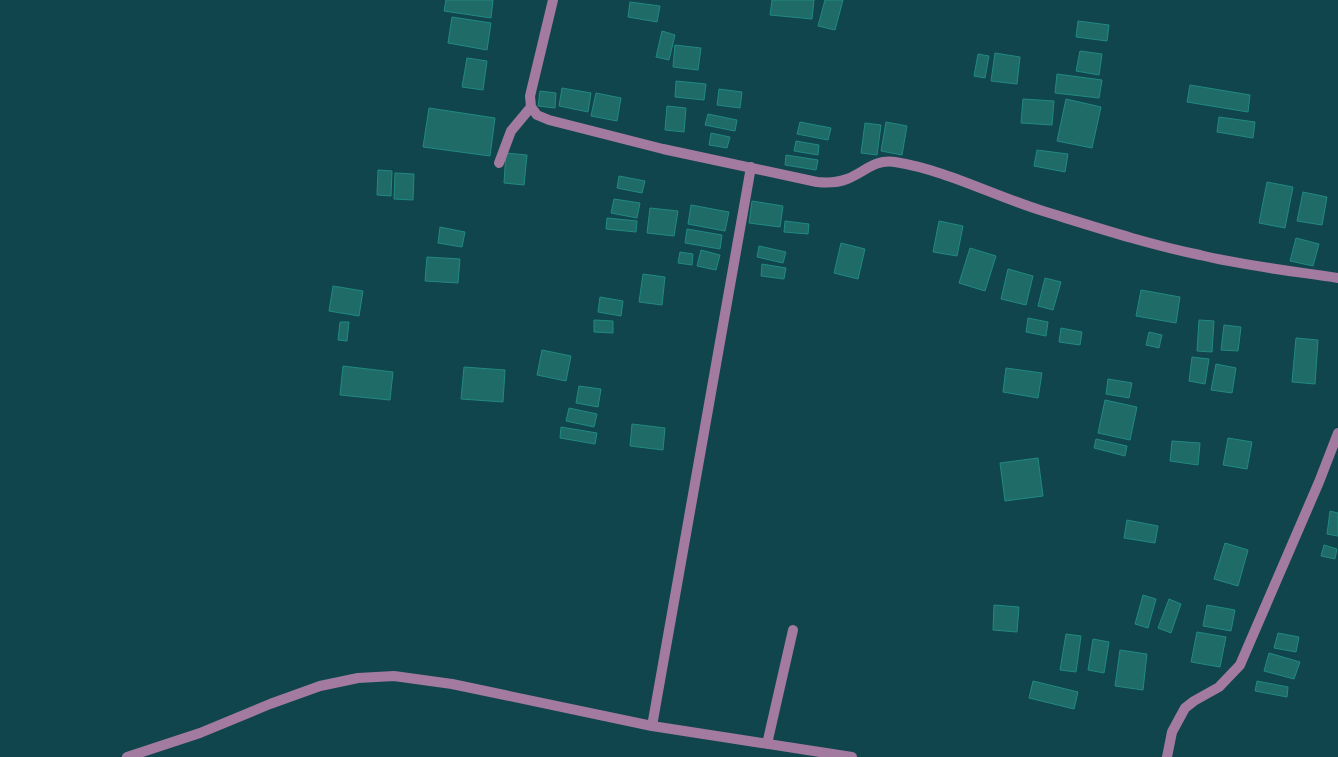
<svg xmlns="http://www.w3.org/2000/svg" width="1338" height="757" font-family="Lato,sans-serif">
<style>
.building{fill:#1f6b67;stroke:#218983}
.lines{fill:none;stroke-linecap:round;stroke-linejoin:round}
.street{stroke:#a37aa0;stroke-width:10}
</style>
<rect width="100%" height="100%" fill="#11454d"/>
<path class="building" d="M 446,0 L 493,0 L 491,18 L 444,11 Z
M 772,0 L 814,0 L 812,19 L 770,15 Z
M 825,0 L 843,0 L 835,30 L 818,26 Z
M 630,2 L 660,6 L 657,22 L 628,17 Z
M 452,17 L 491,23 L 487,50 L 448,43 Z
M 1078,21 L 1109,25 L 1107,41 L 1076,37 Z
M 662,31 L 675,35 L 669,60 L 656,57 Z
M 675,45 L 701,48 L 698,70 L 673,67 Z
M 1080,51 L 1102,54 L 1099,75 L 1076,71 Z
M 995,53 L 1020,57 L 1017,84 L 991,81 Z
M 978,54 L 989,56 L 985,78 L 974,76 Z
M 467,58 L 487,61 L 483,90 L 462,87 Z
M 1057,74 L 1102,80 L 1099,98 L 1055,93 Z
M 676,81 L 706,84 L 704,100 L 675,97 Z
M 1190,85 L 1250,95 L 1248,112 L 1187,102 Z
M 562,88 L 591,93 L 588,112 L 559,106 Z
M 719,89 L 742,92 L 740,108 L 717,105 Z
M 540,91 L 556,93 L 555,108 L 538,106 Z
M 596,93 L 621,98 L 617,121 L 591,116 Z
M 1023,99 L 1054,101 L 1052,125 L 1021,123 Z
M 1066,99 L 1101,107 L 1092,148 L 1057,141 Z
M 667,106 L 686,108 L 684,132 L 665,130 Z
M 429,108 L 495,118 L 490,156 L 423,147 Z
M 708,114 L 737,120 L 735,131 L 705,125 Z
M 1219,117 L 1255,122 L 1253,138 L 1217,132 Z
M 800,122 L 831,128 L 828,140 L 797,134 Z
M 886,122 L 907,126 L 902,155 L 881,151 Z
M 865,123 L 881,125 L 877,155 L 861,153 Z
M 711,133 L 730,137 L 727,148 L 709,145 Z
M 796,141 L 819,145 L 818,155 L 794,151 Z
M 1037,150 L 1068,154 L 1065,172 L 1034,166 Z
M 506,153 L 527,155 L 524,185 L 504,183 Z
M 786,155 L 818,160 L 816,170 L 785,165 Z
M 378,170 L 392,171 L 391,196 L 377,195 Z
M 395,173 L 414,174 L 413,200 L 394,199 Z
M 619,176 L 645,181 L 642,193 L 617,188 Z
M 1267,182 L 1293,187 L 1285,228 L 1259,223 Z
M 1303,192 L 1327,197 L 1322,225 L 1297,221 Z
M 614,199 L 640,203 L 637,218 L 611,213 Z
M 752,201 L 783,206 L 780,227 L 749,223 Z
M 691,205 L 729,212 L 725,231 L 688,224 Z
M 650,208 L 678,211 L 674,236 L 647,233 Z
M 607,218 L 637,221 L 636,232 L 606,229 Z
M 785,221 L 809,224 L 808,234 L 784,232 Z
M 939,221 L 963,226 L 957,256 L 933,252 Z
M 440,227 L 465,232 L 462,247 L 438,243 Z
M 687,229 L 722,235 L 720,249 L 685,243 Z
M 1296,238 L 1319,244 L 1313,266 L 1290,261 Z
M 841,243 L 865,249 L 858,279 L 834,273 Z
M 759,246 L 786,252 L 783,263 L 757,257 Z
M 970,248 L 996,256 L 985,291 L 959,283 Z
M 701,250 L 720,255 L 716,270 L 697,266 Z
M 680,252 L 693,254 L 692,265 L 678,263 Z
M 427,257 L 460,259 L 458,283 L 425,281 Z
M 762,264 L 786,268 L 784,279 L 761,276 Z
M 1008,269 L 1033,276 L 1026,305 L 1001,299 Z
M 643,274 L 665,277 L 662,305 L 639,302 Z
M 1045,278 L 1061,282 L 1053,310 L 1038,306 Z
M 333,286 L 363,291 L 359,316 L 329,311 Z
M 1141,290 L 1180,297 L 1176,323 L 1136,316 Z
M 600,297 L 623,301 L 621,316 L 598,312 Z
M 1028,318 L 1048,322 L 1046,336 L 1026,332 Z
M 594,320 L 613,321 L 613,333 L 594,332 Z
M 1199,320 L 1214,321 L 1212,352 L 1197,351 Z
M 340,322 L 349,322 L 347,341 L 338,340 Z
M 1224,325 L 1241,327 L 1238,351 L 1221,350 Z
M 1061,328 L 1082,332 L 1080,345 L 1059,342 Z
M 1149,332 L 1162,335 L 1159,348 L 1146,345 Z
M 1296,338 L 1318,340 L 1315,384 L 1292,382 Z
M 542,350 L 571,356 L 566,381 L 537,375 Z
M 1192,357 L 1209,359 L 1205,384 L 1189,381 Z
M 1216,364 L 1236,368 L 1232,393 L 1211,390 Z
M 343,366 L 393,372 L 390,400 L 340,395 Z
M 464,367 L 505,370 L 503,402 L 461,399 Z
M 1006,368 L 1042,373 L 1038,398 L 1003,392 Z
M 1108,379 L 1132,383 L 1129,398 L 1106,394 Z
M 579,386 L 601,389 L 598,407 L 576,403 Z
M 1105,400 L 1137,407 L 1130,440 L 1098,433 Z
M 569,408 L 597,414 L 594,427 L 566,421 Z
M 632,424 L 665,428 L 663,450 L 630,446 Z
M 561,427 L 597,433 L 595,444 L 560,438 Z
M 1228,438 L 1252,442 L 1247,469 L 1223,465 Z
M 1096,439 L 1127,446 L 1125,456 L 1094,448 Z
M 1172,441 L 1200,443 L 1198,465 L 1170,461 Z
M 1038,458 L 1043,496 L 1005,501 L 1000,463 Z
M 1330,511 L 1338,513 L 1338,536 L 1327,534 Z
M 1127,520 L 1158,526 L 1155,543 L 1124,538 Z
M 1225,543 L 1248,550 L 1238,586 L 1214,579 Z
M 1324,545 L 1337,549 L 1335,559 L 1321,556 Z
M 1143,595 L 1156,599 L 1148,628 L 1135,624 Z
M 1169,599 L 1181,604 L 1171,633 L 1158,628 Z
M 994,605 L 1019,607 L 1017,632 L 993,630 Z
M 1207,605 L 1235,610 L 1231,631 L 1203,626 Z
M 1197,632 L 1226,637 L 1220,667 L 1191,662 Z
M 1278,633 L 1299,637 L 1296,652 L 1274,648 Z
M 1066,634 L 1081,636 L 1076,672 L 1060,670 Z
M 1093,639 L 1109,642 L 1104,673 L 1088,670 Z
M 1120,650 L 1147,654 L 1143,690 L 1115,686 Z
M 1269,653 L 1300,662 L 1294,679 L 1264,671 Z
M 1033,681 L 1078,692 L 1074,709 L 1029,698 Z
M 1257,681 L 1288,687 L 1287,697 L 1255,691 Z"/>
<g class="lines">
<path class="street" d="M 531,107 L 537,115 L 549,120 L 663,149 L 817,182 C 827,183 837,183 847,179 C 865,172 874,159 895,162 C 946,170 994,196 1043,211 C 1095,227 1147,244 1200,255 C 1245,266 1292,271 1338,278
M 499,163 L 511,131 L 531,107 L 530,96 L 553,0
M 652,726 L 751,167
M 767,744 L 793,630
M 127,757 L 200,733 L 270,704 L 320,686 L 358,678 L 394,676 L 452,684 L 652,726 L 852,757
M 1167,757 L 1172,732 L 1185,708 L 1194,701 L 1219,687 L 1240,665 L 1319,482 L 1338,433"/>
</g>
</svg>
